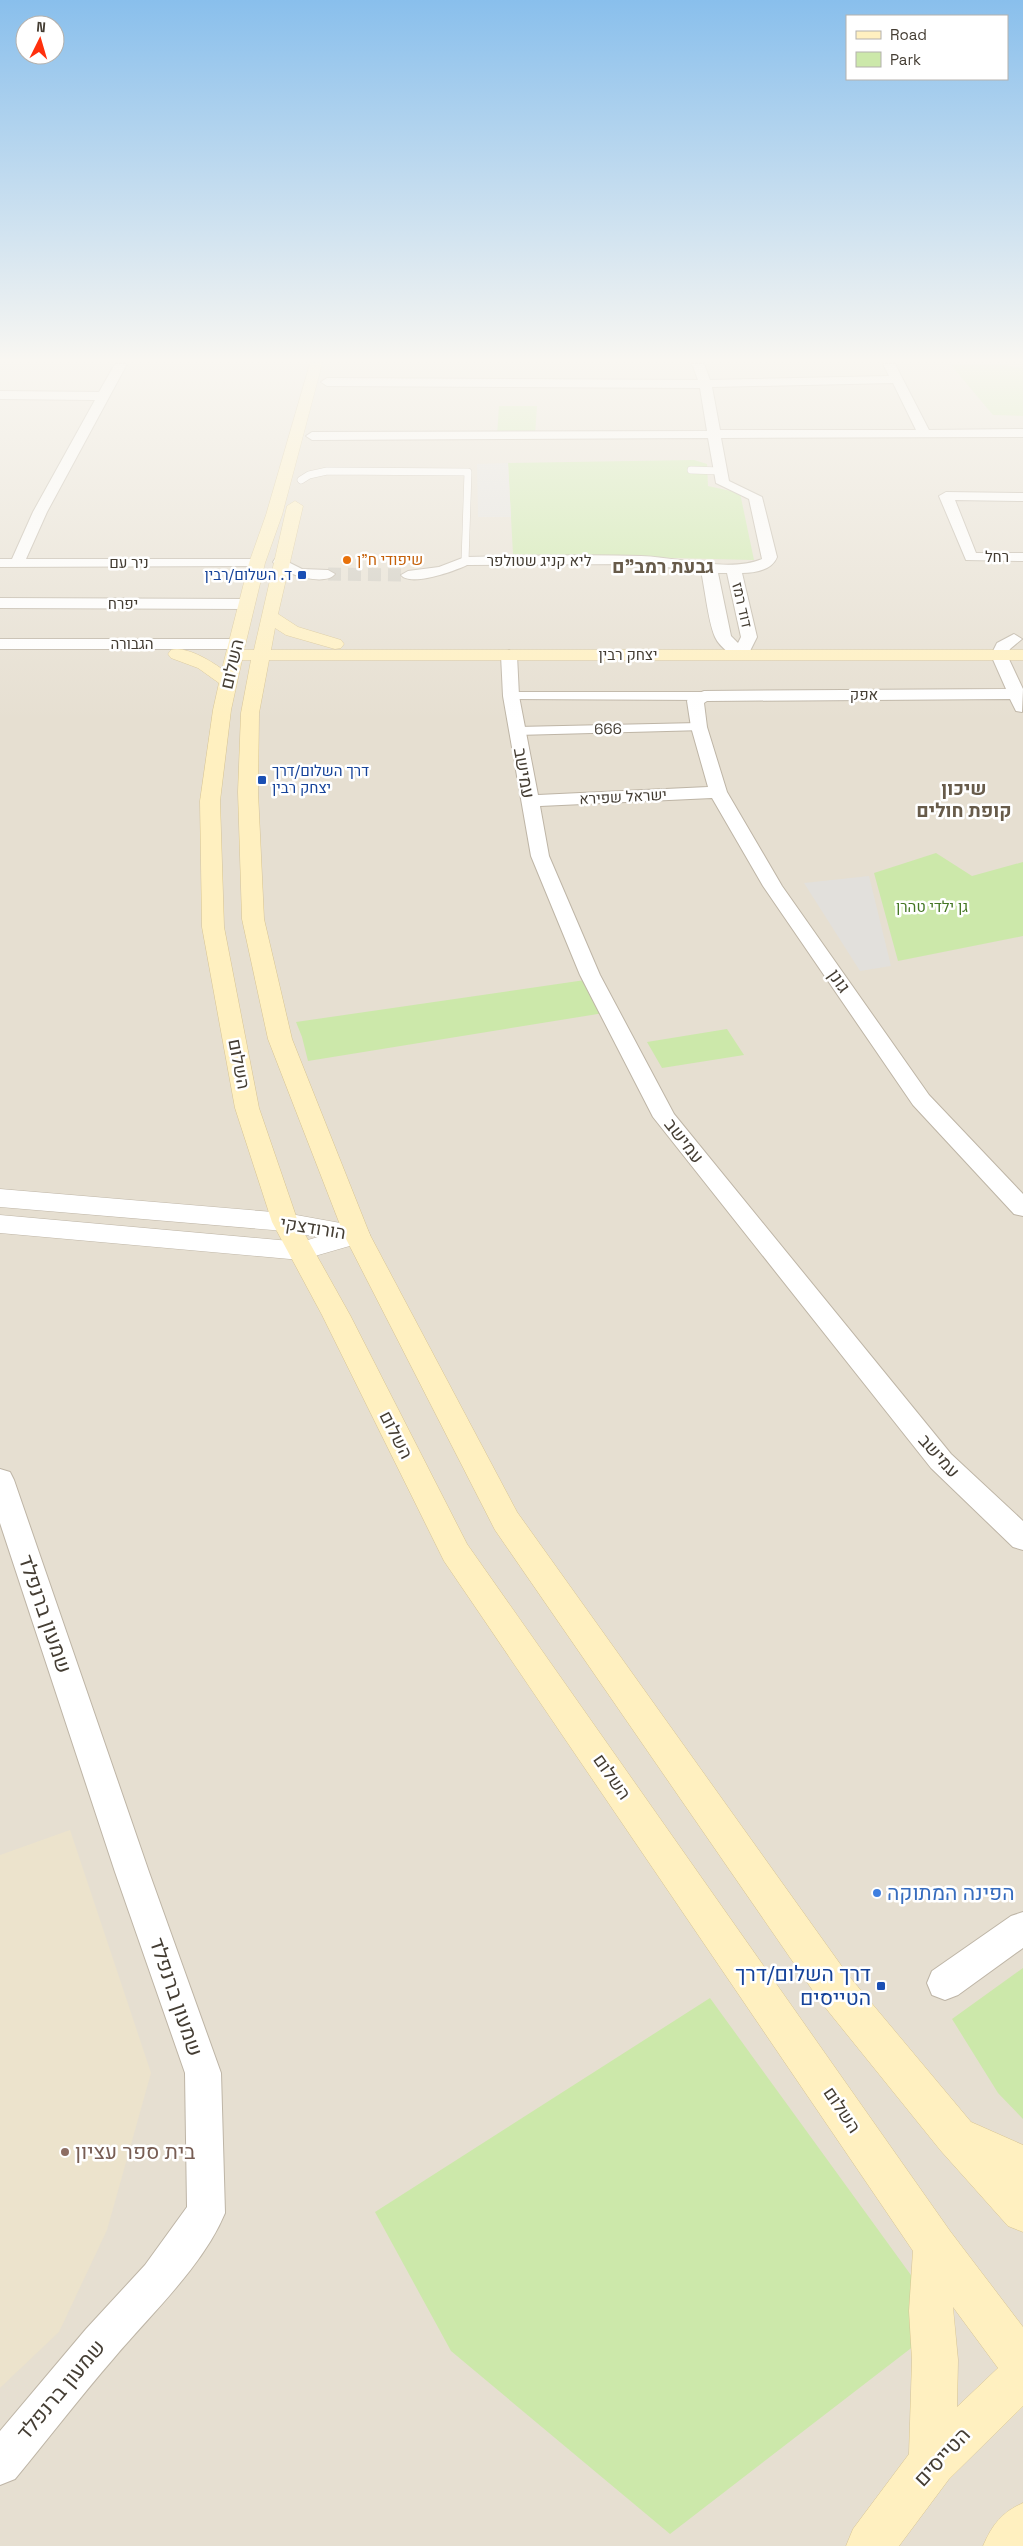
<svg xmlns="http://www.w3.org/2000/svg" width="1023" height="2546" font-family="'Space Grotesk',Heebo,sans-serif">
<style>
.residential{fill:#e6dfd1}
.education{fill:#ece3cc}
.green{fill:#cce8aa}
.parking{fill:#e2e0dc}
.lines{fill:none;stroke-linecap:round;stroke-linejoin:round}
.minor-tunnel{stroke:#cfcbc0;stroke-width:13;stroke-dasharray:13 7;stroke-linecap:butt}
.service-casing{stroke:#beb5a6;stroke-width:8}
.pedestrian-casing{stroke:#beb5a6;stroke-width:2}
.minor-casing{stroke:#beb5a6;stroke-width:2}
.tertiary-casing{stroke:#beb5a6;stroke-width:1}
.secondary-casing{stroke:#d7c493;stroke-width:1}
.service{stroke:#fff;stroke-width:7}
.pedestrian{fill:#fff;fill-rule:evenodd}
.minor{fill:#fff;fill-rule:evenodd}
.tertiary{fill:#fff;fill-rule:evenodd}
.secondary{fill:#fff0c0;fill-rule:evenodd}
.food-dot{fill:#e8710a;stroke:#fff;stroke-width:2}
.transit-dot{fill:#1a4fb4;stroke:#fff;stroke-width:2}
.shop-dot{fill:#3f7fe0;stroke:#fff;stroke-width:2}
.education-dot{fill:#8d6e63;stroke:#fff;stroke-width:2}
.labels{text-anchor:middle;stroke-width:5;stroke-linejoin:round;paint-order:stroke}
.far-street-label{font-size:15px;fill:#443d33;stroke:#fff}
.far-food-label{font-size:15px;fill:#c56008;stroke:#fff;text-anchor:start}
.far-transit-label{font-size:15px;fill:#164399;stroke:#fff;text-anchor:end}
.far-park-label{font-size:15px;fill:#457725;stroke:#fff}
.street-label{font-size:18px;fill:#443d33;stroke:#fff}
.far-district-label{font-size:19px;font-weight:bold;fill:#675b4a;stroke:#fff}
.near-street-label{font-size:21px;fill:#443d33;stroke:#fff}
.near-shop-label{font-size:21px;fill:#366cbe;stroke:#fff;text-anchor:start}
.near-transit-label{font-size:21px;fill:#164399;stroke:#fff;text-anchor:end}
.near-education-label{font-size:21px;fill:#785e54;stroke:#fff;text-anchor:start}
</style>
<rect width="100%" height="100%" fill="#f2eee3"/>
<path class="residential" d="M 0,364 L 1023,364 L 1023,2546 L 0,2546 Z"/>
<path class="education" d="M 70,1830 L 151,2073 L 107,2230 L 59,2332 L 0,2388 L 0,1855 Z"/>
<path class="green" d="M 950,364 L 997,364 L 1023,368 L 1023,416 L 993,415 Z
M 499,406 L 537,406 L 535,436 L 497,436 Z
M 694,460 L 707,464 L 708,486 L 740,493 L 754,560 L 513,554 L 508,463 Z
M 936,853 L 972,876 L 1023,862 L 1023,936 L 898,961 L 874,873 Z
M 592,979 L 610,1012 L 308,1061 L 302,1037 L 296,1022 Z
M 727,1029 L 744,1055 L 662,1068 L 647,1042 Z
M 1023,1968 L 1023,2119 L 998,2093 L 952,2019 Z
M 710,1998 L 945,2322 L 670,2534 L 451,2351 L 375,2212 Z"/>
<path class="parking" d="M 508,463 L 511,517 L 478,517 L 477,464 Z
M 869,876 L 891,966 L 860,971 L 804,883 Z"/>
<g class="lines">
<path class="minor-tunnel" d="M 328,574 L 408,575"/>
<g class="service-casing">
<path id="service" d="M 691,470 L 721,471
M 301,480 L 309,475 L 327,471 L 468,472 L 465,561"/>
</g>
<g class="pedestrian-casing">
<path id="pedestrian" d="M 511,692 L 704,692 L 710,696 L 704,700 L 507,699 L 505,696 Z
M 699,723 L 705,727 L 704,730 L 517,735 L 511,731 L 517,727 Z"/>
</g>
<g class="minor-casing">
<path id="minor" d="M 115,364 L 127,364 L 47,512 L 26,559 L 257,559 L 262,560 L 264,563 L 262,566 L 0,567 L 0,559 L 12,559 L 33,512 L 95,400 L 0,399 L 0,391 L 99,392 Z
M 692,364 L 704,364 L 710,380 L 889,376 L 883,364 L 895,364 L 929,430 L 1023,429 L 1023,437 L 721,438 L 729,481 L 762,497 L 777,557 C 772,570 755,573 742,573 L 757,637 L 747,657 C 736,660 720,648 715,637 C 708,621 705,589 701,571 L 639,564 L 467,565 C 455,571 410,587 401,575 L 408,571 L 439,567 L 465,557 C 524,556 582,554 641,556 C 677,557 729,573 762,559 L 749,499 L 716,483 L 708,438 L 312,440 L 306,436 L 312,432 L 707,431 L 700,388 L 327,386 L 321,382 L 327,378 L 698,380 ZM 893,383 L 916,430 L 720,430 L 712,387 ZM 718,573 L 727,573 L 741,637 L 738,643 L 731,636 Z
M 946,492 L 1023,493 L 1023,501 L 955,500 L 976,553 L 1023,553 L 1023,561 L 966,560 L 939,496 Z
M 280,558 L 302,569 L 328,570 L 335,574 C 325,587 282,574 273,562 L 275,559 Z
M 0,598 L 246,599 L 254,604 L 246,609 L 0,608 Z
M 1014,634 L 1022,639 L 1010,649 L 1007,655 L 1023,689 L 1022,712 L 1016,711 L 1010,699 L 707,701 L 704,703 L 707,727 L 727,792 L 782,886 L 929,1095 L 1023,1194 L 1023,1216 L 1014,1214 L 913,1105 L 763,886 L 712,798 L 540,806 L 549,856 L 600,975 L 674,1114 L 951,1454 L 1023,1521 L 1023,1550 L 1013,1547 L 931,1468 L 653,1117 L 580,975 L 531,856 L 503,696 L 501,655 L 509,650 L 517,655 L 519,696 L 538,795 L 708,787 L 691,727 L 687,701 L 689,697 L 704,691 L 1006,689 L 991,655 L 997,643 Z
M 0,639 L 237,639 L 245,644 L 237,649 L 0,649 Z
M 0,1469 L 10,1472 L 14,1480 L 149,1872 L 221,2073 L 225,2213 C 203,2266 151,2314 114,2358 C 80,2397 48,2439 15,2479 L 0,2485 L 0,2431 L 86,2329 L 145,2265 L 187,2207 L 185,2073 L 115,1872 L 0,1523 Z
M 1023,1912 L 1023,1948 L 958,1995 L 945,2000 L 932,1995 L 927,1983 L 932,1971 L 1011,1916 Z"/>
</g>
<g class="tertiary-casing">
<path id="tertiary" d="M 0,1189 L 285,1213 L 357,1226 L 367,1229 L 370,1235 L 367,1241 L 301,1260 L 0,1233 L 0,1215 L 301,1242 L 318,1237 L 285,1231 L 0,1207 Z"/>
</g>
<g class="secondary-casing">
<path id="secondary" d="M 310,364 L 322,364 L 282,515 L 265,563 L 244,650 L 254,650 L 287,506 L 295,501 L 303,506 L 278,614 L 298,627 L 341,640 L 344,644 L 341,648 L 335,649 L 286,635 L 275,628 L 271,650 L 1023,650 L 1023,660 L 269,660 L 259,713 L 258,792 L 264,919 L 292,1039 L 370,1235 L 517,1512 L 848,1975 L 971,2122 L 1023,2145 L 1023,2232 L 1008,2226 L 941,2151 L 820,2001 L 495,1530 L 344,1235 L 268,1039 L 242,919 L 238,792 L 241,713 L 251,660 L 242,660 L 231,710 L 220,801 L 224,927 L 259,1108 L 298,1222 L 350,1315 L 467,1544 L 950,2231 L 1023,2327 L 1023,2406 L 949,2479 L 899,2546 L 846,2546 L 853,2529 L 909,2454 L 912,2360 L 909,2311 L 913,2251 L 444,1561 L 322,1315 L 272,1222 L 235,1108 L 202,927 L 200,801 L 213,710 L 219,683 L 198,668 L 171,658 L 168,654 L 171,650 C 187,646 209,660 222,669 L 249,563 L 266,515 ZM 953,2307 L 998,2368 L 957,2407 L 958,2360 Z
M 1023,2503 L 1023,2546 L 983,2546 C 992,2525 1002,2512 1023,2503 Z"/>
</g>
<use href="#service" class="service"/>
<use href="#pedestrian" class="pedestrian"/>
<use href="#minor" class="minor"/>
<use href="#tertiary" class="tertiary"/>
<use href="#secondary" class="secondary"/>
</g>
<linearGradient id="sky" x2="0" y2="1"><stop stop-color="#89bfec"/><stop offset="0.5" stop-color="#f9f7f2"/><stop offset="1" stop-color="#f9f7f2" stop-opacity="0"/></linearGradient>
<rect width="1023" height="721" fill="url(#sky)"/>
<circle class="food-dot" cx="347" cy="560" r="5"/>
<g class="transit-dot">
<rect x="297" y="570" width="10" height="10" rx="2.5"/>
<rect x="257" y="775" width="10" height="10" rx="2.5"/>
<rect x="876" y="1981" width="10" height="10" rx="2.5"/>
</g>
<circle class="shop-dot" cx="877" cy="1893" r="5"/>
<circle class="education-dot" cx="65" cy="2152" r="5"/>
<g class="labels">
<g class="far-street-label">
<text x="997" y="562">רחל</text>
<text x="539" y="566">ליא קניג שטולפר</text>
<text x="129" y="568">ניר עם</text>
<text x="123" y="609">יפרח</text>
<text transform="translate(742 605) rotate(77)" y="5">דוד רמז</text>
<text x="132" y="649">הגבורה</text>
<text x="628" y="660">יצחק רבין</text>
<text x="864" y="700">אפק</text>
<text transform="translate(608 729) rotate(-1)" y="5">666</text>
<text transform="translate(623 797) rotate(-3)" y="5">ישראל שפירא</text>
</g>
<g class="far-food-label">
<text x="357" y="565">שיפודי ח"ן</text>
</g>
<g class="far-transit-label">
<text x="292" y="580">ד. השלום/רבין</text>
<text x="272" y="776" text-anchor="start">דרך השלום/דרך<tspan x="272" dy="17">יצחק רבין</tspan></text>
</g>
<g class="far-park-label">
<text x="932" y="912">גן ילדי טהרן</text>
</g>
<g class="street-label">
<text transform="translate(232 664) rotate(-77)" y="6">השלום</text>
<text transform="translate(524 773) rotate(80)" y="6">עמישב</text>
<text transform="translate(839 981) rotate(55)" y="6">גונן</text>
<text transform="translate(239 1064) rotate(79)" y="6">השלום</text>
<text transform="translate(684 1141) rotate(52)" y="6">עמישב</text>
<text transform="translate(313 1228) rotate(9)" y="6">הורודצקי</text>
<text transform="translate(396 1435) rotate(63)" y="6">השלום</text>
<text transform="translate(939 1456) rotate(48)" y="6">עמישב</text>
<text transform="translate(612 1777) rotate(55)" y="6">השלום</text>
<text transform="translate(842 2110) rotate(56)" y="6">השלום</text>
</g>
<g class="far-district-label">
<text x="663" y="573">גבעת רמב"ם</text>
<text x="964" y="795">שיכון<tspan x="964" dy="22">קופת חולים</tspan></text>
</g>
<g class="near-street-label">
<text transform="translate(45 1614) rotate(71)" y="7">שמעון ברנפלד</text>
<text transform="translate(176 1997) rotate(71)" y="7">שמעון ברנפלד</text>
<text transform="translate(61 2390) rotate(-50)" y="7">שמעון ברנפלד</text>
<text transform="translate(942 2457) rotate(-47)" y="7">הטייסים</text>
</g>
<g class="near-shop-label">
<text x="887" y="1900">הפינה המתוקה</text>
</g>
<g class="near-transit-label">
<text x="871" y="1981">דרך השלום/דרך<tspan x="871" dy="24">הטייסים</tspan></text>
</g>
<g class="near-education-label">
<text x="75" y="2159">בית ספר עציון</text>
</g>
</g>
<rect x="846" y="15" width="162" height="65" fill="#ffffff" stroke="#b4b1ad"/>
<rect x="856" y="31" width="25" height="8" fill="#fff0c0" stroke="#b4b1ad"/>
<text x="890" y="40" font-size="15" fill="#443d33">Road</text>
<rect x="856" y="52" width="25" height="15" fill="#cce8aa" stroke="#b4b1ad"/>
<text x="890" y="65" font-size="15" fill="#443d33">Park</text>
<g transform="translate(40 40) rotate(5)"><circle r="24" fill="#ffffff" stroke="#b4b1ad"/>
<path d="M0-4L9 19L0 12L-9 19Z" fill="#ff300d"/>
<text y="-8" font-size="14" font-weight="bold" text-anchor="middle" fill="#443d33">N</text>
</g>
</svg>
